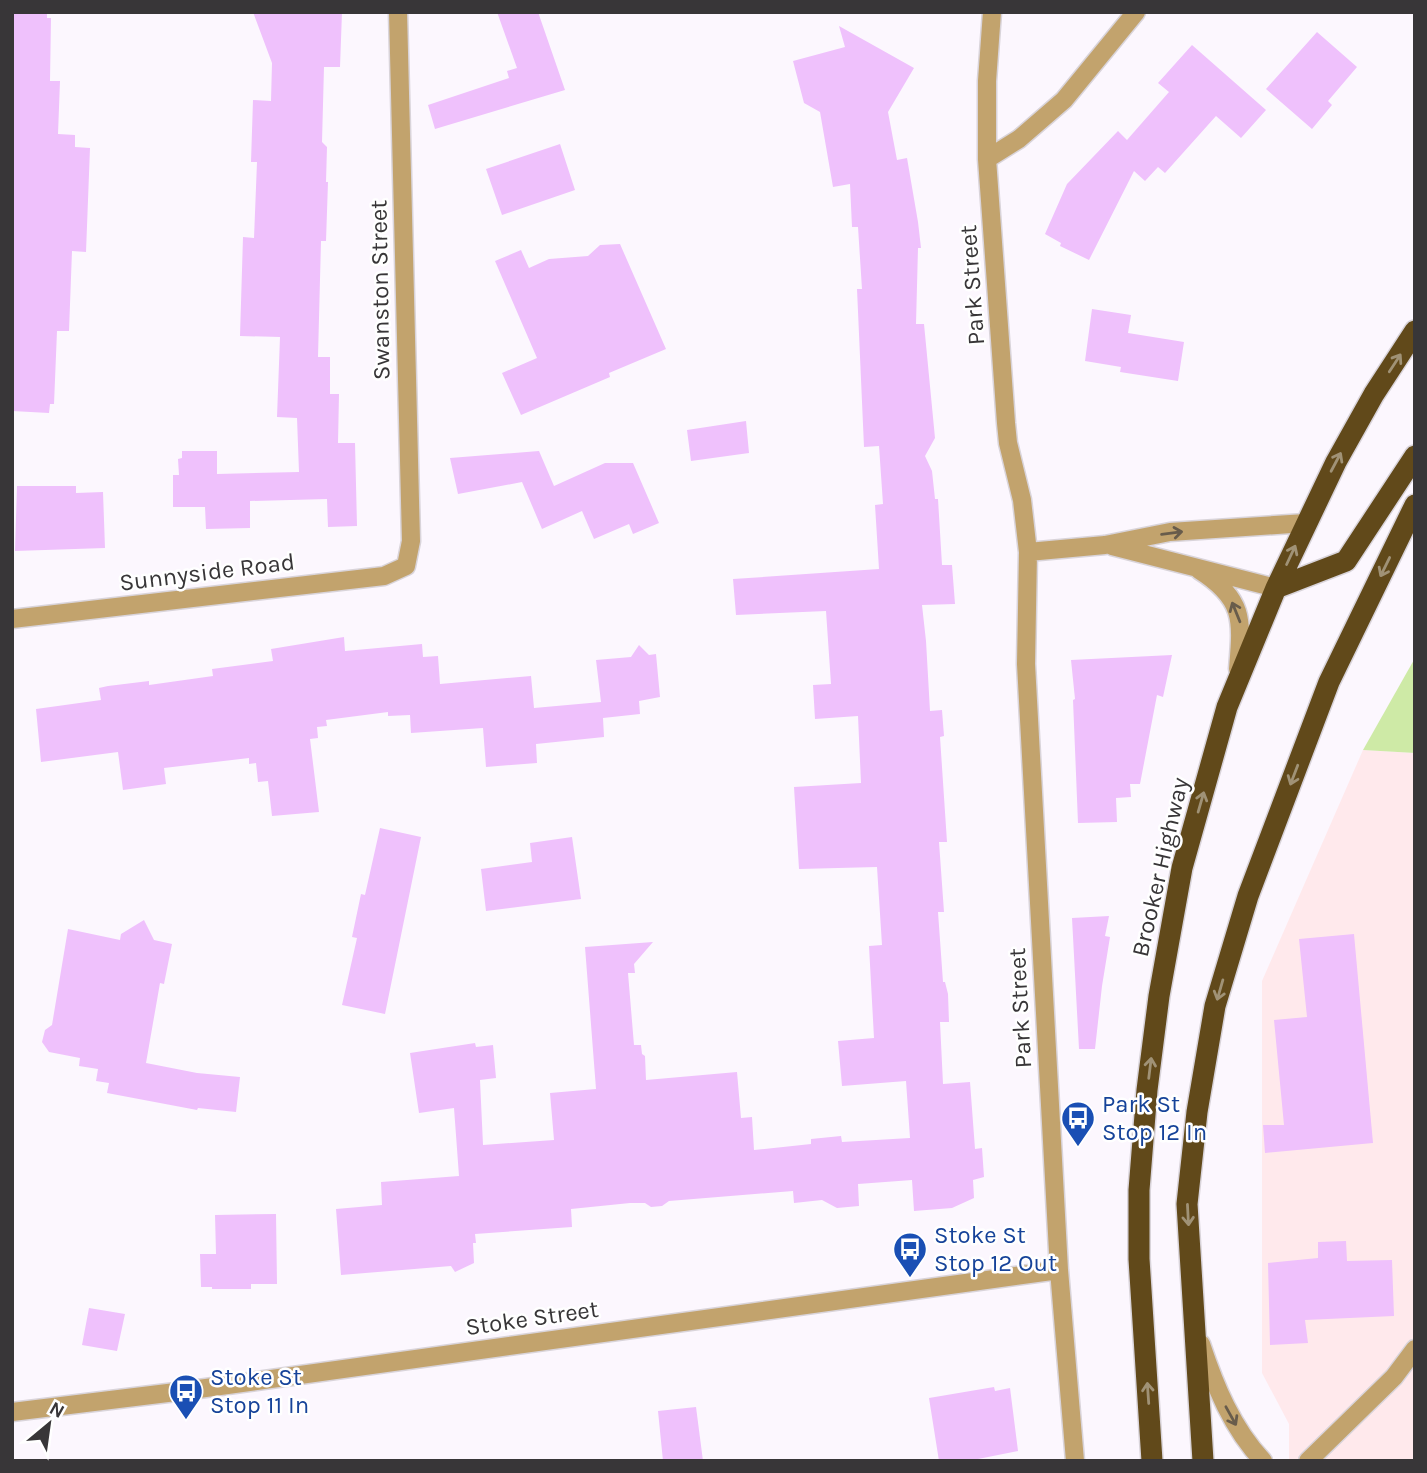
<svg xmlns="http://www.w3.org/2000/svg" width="1427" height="1473" font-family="Karla,sans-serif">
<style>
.industrial{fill:#ffe9ec}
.park{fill:#ceeaa6}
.building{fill:#efc1fc}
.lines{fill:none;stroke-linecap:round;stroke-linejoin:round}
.minor-casing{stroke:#d9d4da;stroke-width:21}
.highway-casing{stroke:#d9d4da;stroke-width:24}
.minor{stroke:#c2a36d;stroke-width:18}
.highway{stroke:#61491a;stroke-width:21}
.oneway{stroke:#a09276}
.oneway2{stroke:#685c4b}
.labels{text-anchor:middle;stroke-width:5;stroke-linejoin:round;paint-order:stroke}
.street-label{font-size:24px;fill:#383638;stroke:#fff}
.transit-label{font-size:24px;fill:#164399;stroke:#fff;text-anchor:start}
</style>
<rect width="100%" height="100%" fill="#fcf7fe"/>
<path class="industrial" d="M 1363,750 L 1415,753 L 1415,1461 L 1289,1461 L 1289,1424 L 1262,1373 L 1262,981 Z"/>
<path class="park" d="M 1415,658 L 1415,753 L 1363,750 Z"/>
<path class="building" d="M 12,12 L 47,12 L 47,18 L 51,18 L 50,81 L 60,81 L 58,134 L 75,135 L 75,147 L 90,148 L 86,252 L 72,251 L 69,331 L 57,331 L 54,404 L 50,404 L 49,413 L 12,411 Z
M 253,12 L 342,12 L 340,67 L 324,67 L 322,142 L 327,147 L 326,182 L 328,182 L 326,241 L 321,241 L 318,357 L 330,357 L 330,394 L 339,394 L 338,443 L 355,443 L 357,526 L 328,527 L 327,499 L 250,501 L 250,528 L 206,529 L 205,507 L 173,507 L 173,475 L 179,475 L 178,459 L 182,458 L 182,451 L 217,451 L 217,474 L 299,472 L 297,418 L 277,417 L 280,337 L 240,336 L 243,237 L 254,238 L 257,162 L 251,162 L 253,100 L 271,101 L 272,63 Z
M 497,12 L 538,12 L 565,90 L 435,129 L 428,105 L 509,78 L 507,71 L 517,68 Z
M 839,26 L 914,68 L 888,112 L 897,160 L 907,158 L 918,222 L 921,248 L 918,248 L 916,324 L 924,324 L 935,438 L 925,456 L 932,471 L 935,499 L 938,499 L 942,565 L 952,565 L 955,604 L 922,605 L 926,641 L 930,711 L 942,710 L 944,736 L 940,737 L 947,842 L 939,842 L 944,912 L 938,912 L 943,982 L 945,982 L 948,994 L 949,1022 L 940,1022 L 943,1084 L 970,1082 L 975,1149 L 982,1148 L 984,1177 L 973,1180 L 974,1198 L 952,1208 L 914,1211 L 912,1180 L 858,1184 L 859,1206 L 837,1208 L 822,1200 L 794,1203 L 793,1191 L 669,1201 L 662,1206 L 651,1207 L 645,1203 L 630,1203 L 571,1209 L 572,1227 L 475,1234 L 476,1243 L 473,1243 L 474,1263 L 455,1272 L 451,1266 L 341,1275 L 336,1209 L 382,1205 L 381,1182 L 459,1176 L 454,1108 L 419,1113 L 410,1053 L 475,1043 L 476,1047 L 493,1045 L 496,1078 L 480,1080 L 483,1145 L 554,1140 L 550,1093 L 596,1089 L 585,947 L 653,942 L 634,964 L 635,973 L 628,973 L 634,1045 L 641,1045 L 642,1054 L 645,1056 L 646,1080 L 737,1072 L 741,1118 L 752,1117 L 754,1150 L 811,1144 L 811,1139 L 841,1136 L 842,1142 L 910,1138 L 906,1081 L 842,1086 L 838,1041 L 874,1038 L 869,946 L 882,945 L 877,867 L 799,869 L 794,787 L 861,783 L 858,716 L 815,719 L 813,685 L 831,684 L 826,611 L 736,615 L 733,579 L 879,569 L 875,505 L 883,504 L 879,446 L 864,447 L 857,289 L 862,289 L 858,227 L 852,227 L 850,184 L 833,187 L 820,112 L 804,103 L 793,61 L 845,47 Z
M 1317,32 L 1357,67 L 1328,101 L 1332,105 L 1312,129 L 1266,89 Z
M 1192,45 L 1266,110 L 1241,138 L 1216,116 L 1165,173 L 1158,167 L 1145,181 L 1134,171 L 1089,260 L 1060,246 L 1061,243 L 1045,234 L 1067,184 L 1118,131 L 1127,140 L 1169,92 L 1158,83 Z
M 560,144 L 575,190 L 502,215 L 486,169 Z
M 620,244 L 666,349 L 609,373 L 610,377 L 521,415 L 502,373 L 537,358 L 495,261 L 521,250 L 529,268 L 549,259 L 588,256 L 600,245 Z
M 1092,309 L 1131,315 L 1128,333 L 1184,342 L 1178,381 L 1120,372 L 1121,367 L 1085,361 Z
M 746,421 L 749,453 L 691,461 L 687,430 Z
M 539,451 L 554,486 L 605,463 L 633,463 L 659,523 L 633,534 L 629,524 L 594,539 L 582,511 L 542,529 L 522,482 L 458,494 L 450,458 Z
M 17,486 L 76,486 L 76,493 L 103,492 L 105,548 L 15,551 Z
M 344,637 L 345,651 L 422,644 L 423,657 L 438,656 L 440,684 L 531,676 L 534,708 L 601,702 L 596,660 L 631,657 L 639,645 L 649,655 L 656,654 L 660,697 L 639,701 L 640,714 L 603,718 L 604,737 L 536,744 L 537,763 L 486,767 L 483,728 L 411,733 L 410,715 L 388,716 L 388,712 L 326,720 L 327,726 L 317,727 L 318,738 L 310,739 L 319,812 L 272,816 L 268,781 L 258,782 L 256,763 L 249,764 L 249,758 L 164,768 L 166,784 L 123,790 L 118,752 L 41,762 L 36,709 L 101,700 L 99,688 L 108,686 L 149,681 L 149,685 L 213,676 L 212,669 L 273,661 L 271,649 Z
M 1172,655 L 1163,697 L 1157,695 L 1140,784 L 1130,784 L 1131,797 L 1116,798 L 1117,822 L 1078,823 L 1073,700 L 1075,699 L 1071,660 Z
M 380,828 L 421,837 L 385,1014 L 342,1005 L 357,938 L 352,937 L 361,894 L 365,895 Z
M 572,837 L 581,899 L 486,911 L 481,869 L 532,862 L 530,843 Z
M 1109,916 L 1105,936 L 1110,937 L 1102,986 L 1095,1049 L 1079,1049 L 1072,918 Z
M 144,920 L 154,940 L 172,944 L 164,984 L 160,983 L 146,1063 L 197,1073 L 240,1077 L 236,1112 L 198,1108 L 197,1110 L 107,1093 L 109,1083 L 96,1081 L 98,1069 L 79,1066 L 80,1058 L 49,1052 L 42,1042 L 45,1030 L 52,1025 L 68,929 L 120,940 L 121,934 Z
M 1354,934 L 1373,1143 L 1265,1153 L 1263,1125 L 1284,1125 L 1274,1020 L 1307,1017 L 1299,939 Z
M 276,1214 L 277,1284 L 251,1284 L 251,1289 L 212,1289 L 212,1287 L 201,1287 L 200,1254 L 216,1254 L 215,1215 Z
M 1346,1241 L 1347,1261 L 1392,1260 L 1394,1316 L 1305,1320 L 1308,1343 L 1270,1345 L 1268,1263 L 1318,1258 L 1318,1242 Z
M 89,1308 L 125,1314 L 117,1351 L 82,1345 Z
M 994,1387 L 995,1391 L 1010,1388 L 1018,1451 L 968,1461 L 939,1461 L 929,1398 Z
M 696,1407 L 703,1461 L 663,1461 L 658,1411 Z"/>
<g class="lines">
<g class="minor-casing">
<path id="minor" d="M 992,12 L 987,81 L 987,159 L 1006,423 L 1008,443 L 1022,500 L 1028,552 L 1026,664 L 1059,1270 L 1075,1461
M 987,159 L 1019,139 L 1064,100 L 1136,12
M 1112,546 L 1276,588
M 1028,552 L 1105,545 L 1170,532 L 1306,523
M 1199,570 C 1245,599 1242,621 1238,669
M 12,619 L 384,576 L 406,566 L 411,541 L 398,12
M 1201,1344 C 1215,1386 1232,1428 1263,1461
M 12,1412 L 184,1391 L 1059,1270
M 1308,1461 L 1394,1377 L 1415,1349"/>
</g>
<g class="highway-casing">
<path id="highway" d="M 1276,588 L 1346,561 L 1415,456
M 1152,1461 L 1139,1259 L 1139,1190 L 1147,1090 L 1159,996 L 1182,868 L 1227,707 L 1276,588 L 1336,462 L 1374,394 L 1415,331
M 1203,1461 L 1187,1204 L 1197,1112 L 1215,1006 L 1248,896 L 1329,682 L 1415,505"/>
</g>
<use href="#minor" class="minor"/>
<use href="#highway" class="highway"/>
</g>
<defs><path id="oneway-shaft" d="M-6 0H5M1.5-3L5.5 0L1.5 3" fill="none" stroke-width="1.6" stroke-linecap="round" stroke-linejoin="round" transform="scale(1.75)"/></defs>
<g class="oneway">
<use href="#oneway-shaft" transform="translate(1395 363) rotate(-57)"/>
<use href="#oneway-shaft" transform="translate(1336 462) rotate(-62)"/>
<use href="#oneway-shaft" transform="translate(1291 555) rotate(-65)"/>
<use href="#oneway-shaft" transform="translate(1385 567) rotate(116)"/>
<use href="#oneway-shaft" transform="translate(1294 775) rotate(111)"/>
<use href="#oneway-shaft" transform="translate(1201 802) rotate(-74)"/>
<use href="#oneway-shaft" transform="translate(1220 990) rotate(106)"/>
<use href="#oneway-shaft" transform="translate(1150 1068) rotate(-83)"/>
<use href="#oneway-shaft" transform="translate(1188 1215) rotate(87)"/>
<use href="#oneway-shaft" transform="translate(1148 1393) rotate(-94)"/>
</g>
<g class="oneway2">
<use href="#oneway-shaft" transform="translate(1172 533) rotate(-7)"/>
<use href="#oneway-shaft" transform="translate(1236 612) rotate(-112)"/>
<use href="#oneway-shaft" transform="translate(1231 1416) rotate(61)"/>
</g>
<defs>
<g id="bus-pin" transform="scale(1.75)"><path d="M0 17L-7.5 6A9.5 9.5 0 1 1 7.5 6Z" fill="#1a4fb4" stroke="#fff"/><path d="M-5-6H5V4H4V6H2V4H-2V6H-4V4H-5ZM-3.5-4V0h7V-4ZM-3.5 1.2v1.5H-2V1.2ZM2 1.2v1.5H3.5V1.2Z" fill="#fff"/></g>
</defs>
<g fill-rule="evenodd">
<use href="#bus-pin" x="1078" y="1118"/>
<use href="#bus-pin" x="910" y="1249"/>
<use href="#bus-pin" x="186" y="1391"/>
</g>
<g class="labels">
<g class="street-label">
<text transform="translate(972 285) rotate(-94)" y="8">Park Street</text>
<text transform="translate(380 290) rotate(-91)" y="8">Swanston Street</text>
<text transform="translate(207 572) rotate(-7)" y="8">Sunnyside Road</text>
<text transform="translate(1160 867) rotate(-77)" y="8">Brooker Highway</text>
<text transform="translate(1020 1008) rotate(-93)" y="8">Park Street</text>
<text transform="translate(532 1318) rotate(-8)" y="8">Stoke Street</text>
</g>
<g class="transit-label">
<text x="1102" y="1112">Park St<tspan x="1102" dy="28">Stop 12 In</tspan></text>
<text x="934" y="1243">Stoke St<tspan x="934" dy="28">Stop 12 Out</tspan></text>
<text x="210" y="1385">Stoke St<tspan x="210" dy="28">Stop 11 In</tspan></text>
</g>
</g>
<rect width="1427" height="1473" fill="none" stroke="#383638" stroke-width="28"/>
<g transform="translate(49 1424) rotate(29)" stroke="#ffffff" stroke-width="5" paint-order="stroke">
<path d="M0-5L12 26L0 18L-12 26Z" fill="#383638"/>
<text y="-10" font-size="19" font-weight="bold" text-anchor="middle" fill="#383638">N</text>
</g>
</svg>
